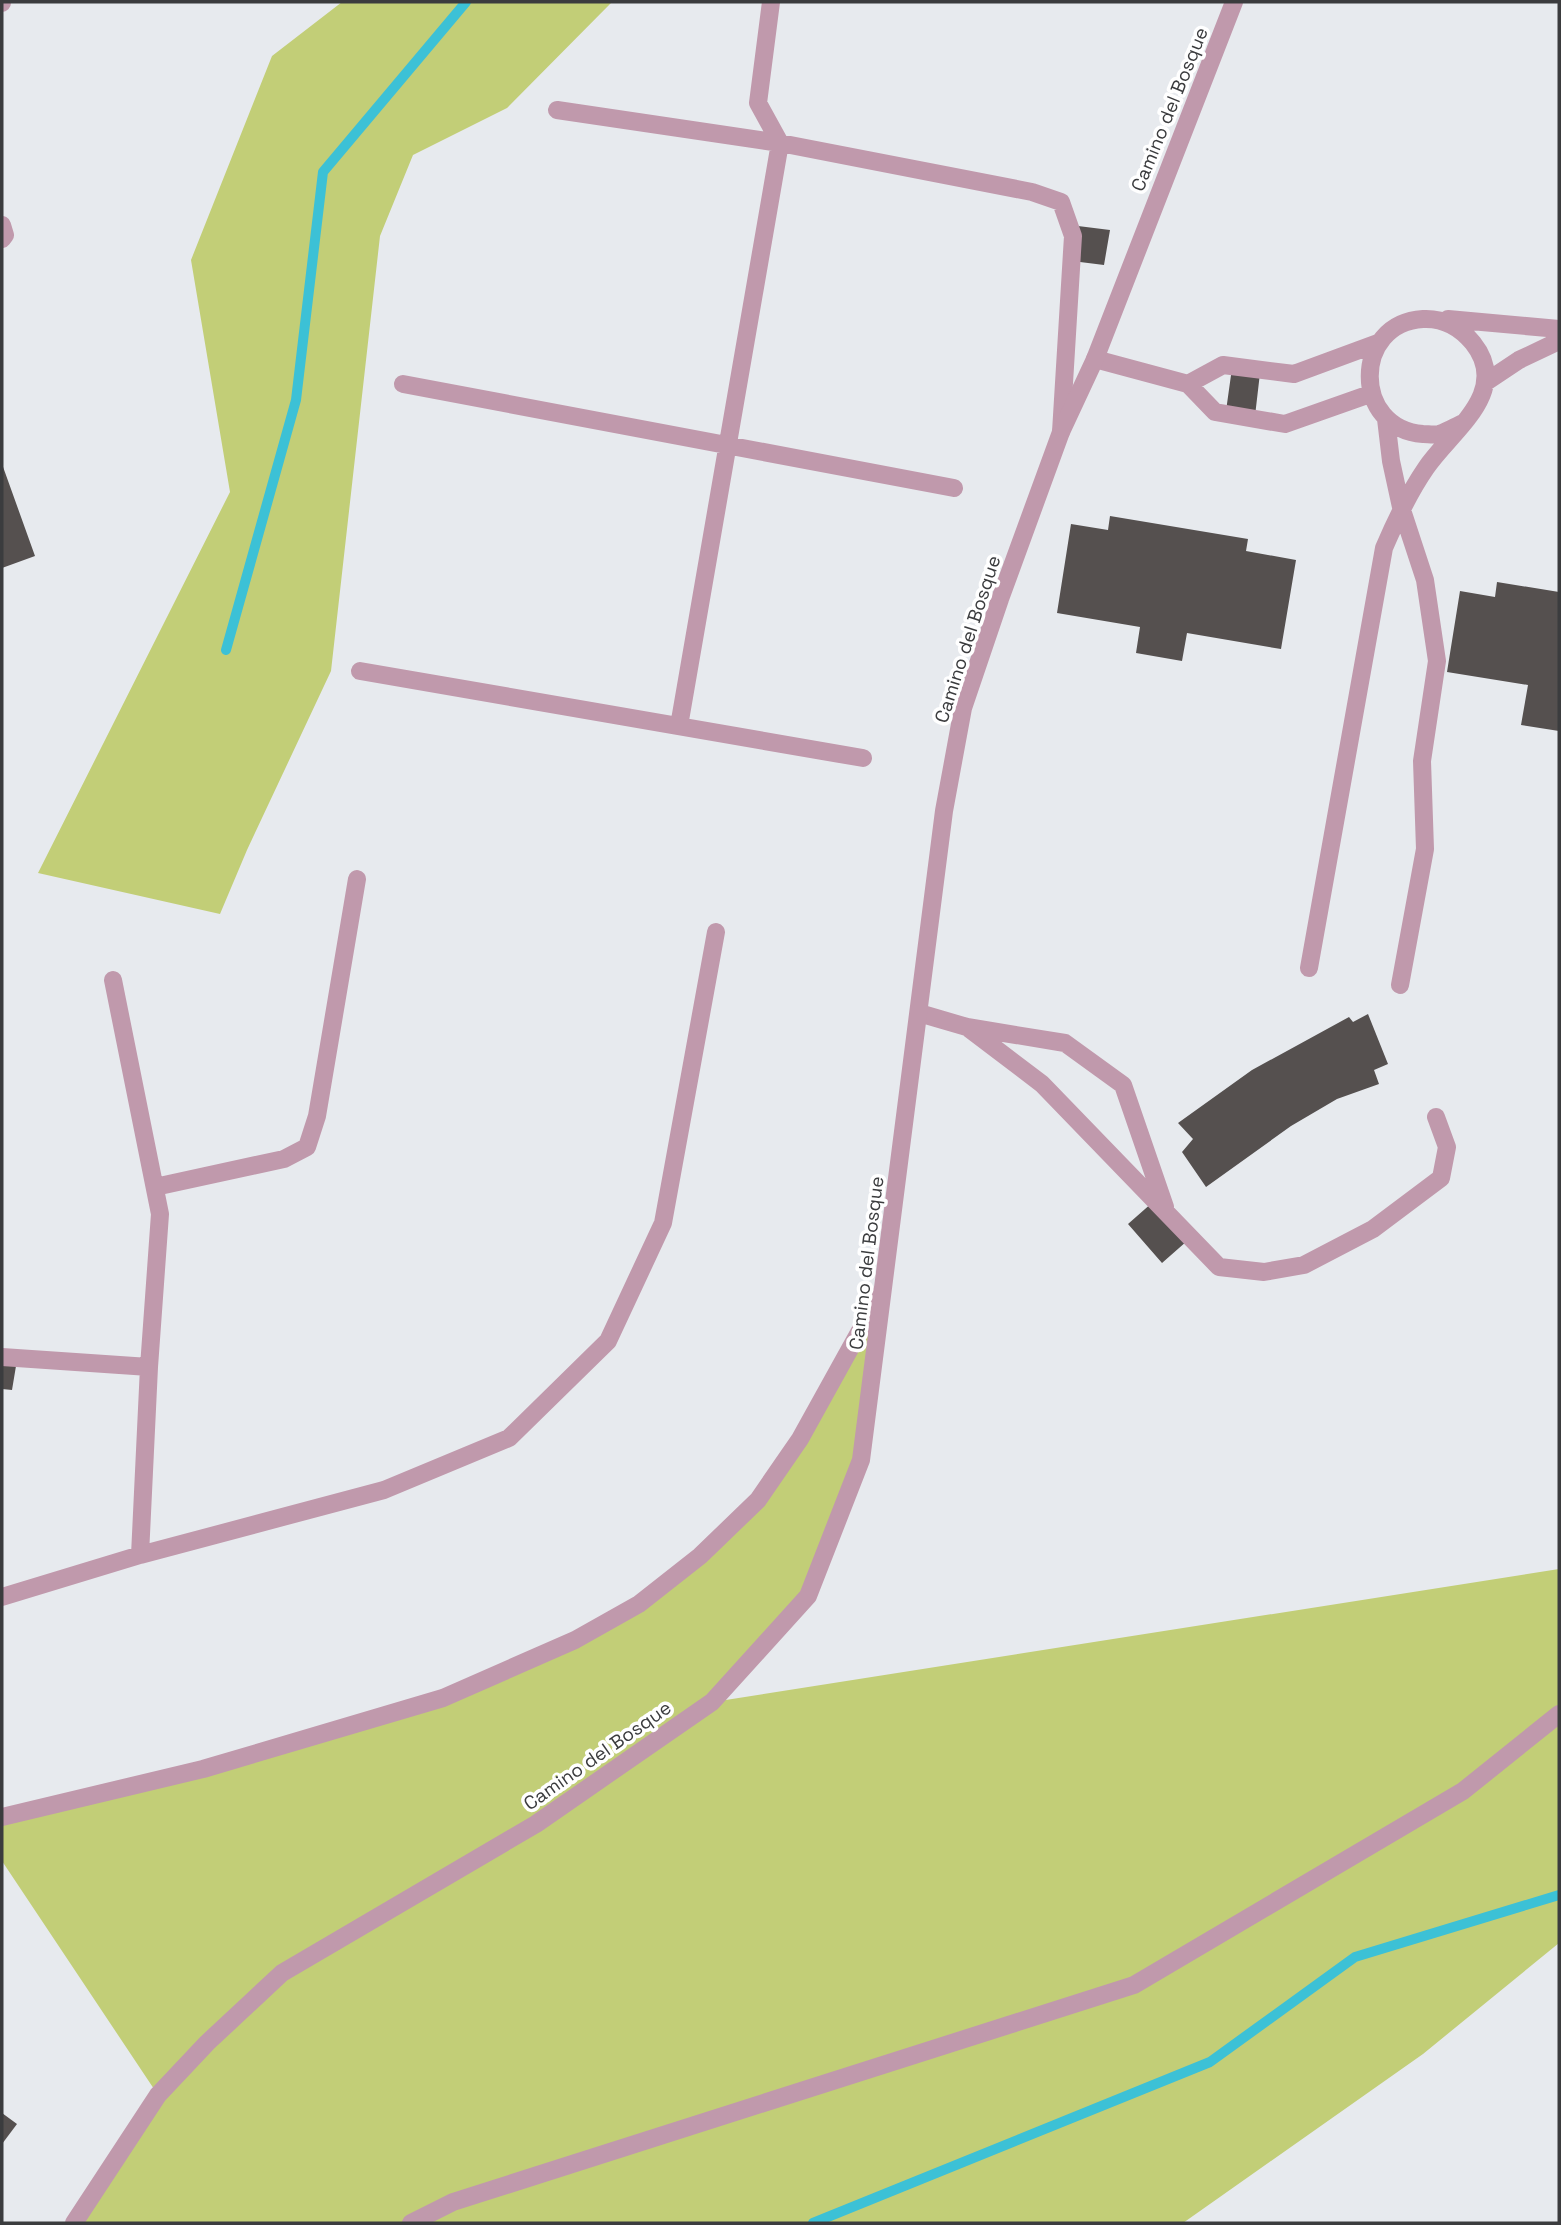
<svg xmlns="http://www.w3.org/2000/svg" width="1561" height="2225" font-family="'Space Grotesk',sans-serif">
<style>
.green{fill:#c2ce77}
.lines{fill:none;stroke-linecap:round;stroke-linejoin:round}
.stream{stroke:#3cc1d6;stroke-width:10}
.building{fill:#55504f}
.service{stroke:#c099ac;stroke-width:18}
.minor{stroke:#c099ac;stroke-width:18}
.tertiary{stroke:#c099ac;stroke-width:18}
.labels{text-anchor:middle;stroke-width:7;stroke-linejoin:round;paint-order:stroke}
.street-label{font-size:19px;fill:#3b3c3e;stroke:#fff}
</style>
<rect width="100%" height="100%" fill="#e7eaee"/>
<path class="green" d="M 342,2 L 612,2 L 507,108 L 413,155 L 380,236 L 331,671 L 247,850 L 220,914 L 38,873 L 230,492 L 191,260 L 272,56 Z
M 884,1288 L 861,1460 L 808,1596 L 713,1702 L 1559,1569 L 1559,1943 L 1423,2054 L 1183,2223 L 74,2223 L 158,2095 L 2,1861 L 2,1817 L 443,1698 L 639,1604 L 758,1500 Z"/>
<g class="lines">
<path class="stream" d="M 226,650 L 296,400 L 323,172 L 466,2
M 813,2223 L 1210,2062 L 1355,1957 L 1559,1895"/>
</g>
<path class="building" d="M 1078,226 L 1110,230 L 1104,265 L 1072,261 Z
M 1232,368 L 1260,373 L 1255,416 L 1226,411 Z
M 2,464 L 35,556 L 2,568 Z
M 1110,516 L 1248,539 L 1246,551 L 1296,560 L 1281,649 L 1187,633 L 1182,661 L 1136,653 L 1140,627 L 1057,613 L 1071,524 L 1108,530 Z
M 1497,582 L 1559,592 L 1559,731 L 1521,725 L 1528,685 L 1447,672 L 1460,591 L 1495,597 Z
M 1368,1014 L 1388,1064 L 1374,1070 L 1379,1084 L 1337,1099 L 1291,1126 L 1206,1187 L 1182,1152 L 1193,1139 L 1178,1123 L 1252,1070 L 1349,1017 L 1353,1022 Z
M 1153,1202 L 1187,1241 L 1162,1263 L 1128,1224 Z
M 2,1359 L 17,1360 L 12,1390 L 2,1389 Z
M 2,2113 L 17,2124 L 2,2144 Z"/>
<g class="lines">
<path class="service" d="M 2,3 L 2,2
M 2,225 L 5,235 L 2,239"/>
<path class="minor" d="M 557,110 L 780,143 L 1032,192 L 1061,202 L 1073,236 L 1061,432
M 1448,319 L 1559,329
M 1095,359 L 1188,384 L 1215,412 L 1285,424 L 1370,394
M 1486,382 L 1519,360 L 1559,341
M 403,384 L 954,488
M 1188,384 L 1223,365 L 1294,374 L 1378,343
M 1386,419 L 1391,461 L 1401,507 L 1425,580 L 1437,661 L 1422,761 L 1425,849 L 1400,985
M 360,671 L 863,758
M 679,726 L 780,143 L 758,103 L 771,2
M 1309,968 L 1384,548 C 1396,520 1408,494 1426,468 C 1451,431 1512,392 1473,343 C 1460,327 1443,318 1423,319 C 1352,323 1352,429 1423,434 C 1428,434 1434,435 1439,434 C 1447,432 1456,426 1463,423
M 113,980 L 160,1214 L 149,1367 L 140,1555
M 919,1013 L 967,1027 L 1065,1043 L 1123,1085 L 1165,1207
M 967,1027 L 1042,1084 L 1219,1267 L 1264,1272 L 1304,1265 L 1373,1229 L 1441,1178 L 1447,1147 L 1436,1117
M 155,1187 L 284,1159 L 307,1147 L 317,1116 L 357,879
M 2,1357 L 149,1367
M 2,1597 L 140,1555 L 384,1490 L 509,1438 L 608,1341 L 663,1223 L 716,932
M 2,1817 L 203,1769 L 443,1698 L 575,1640 L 639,1604 L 700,1556 L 758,1500 L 800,1439 L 882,1291"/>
<path class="tertiary" d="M 74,2223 L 158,2095 L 207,2043 L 282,1973 L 536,1824 L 712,1702 L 808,1596 L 861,1460 L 944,811 L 963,708 L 1000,599 L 1061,432 L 1095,359 L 1234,2
M 411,2223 L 453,2202 L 1134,1985 L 1463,1791 L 1559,1714"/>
</g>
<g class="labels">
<g class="street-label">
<text transform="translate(1169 109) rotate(-68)" y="7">Camino del Bosque</text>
<text transform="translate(967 639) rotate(-72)" y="7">Camino del Bosque</text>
<text transform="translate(866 1263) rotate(-83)" y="7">Camino del Bosque</text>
<text transform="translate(597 1755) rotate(-35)" y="7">Camino del Bosque</text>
</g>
</g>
<rect width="1561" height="2225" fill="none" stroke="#3b3c3e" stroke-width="7"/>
</svg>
